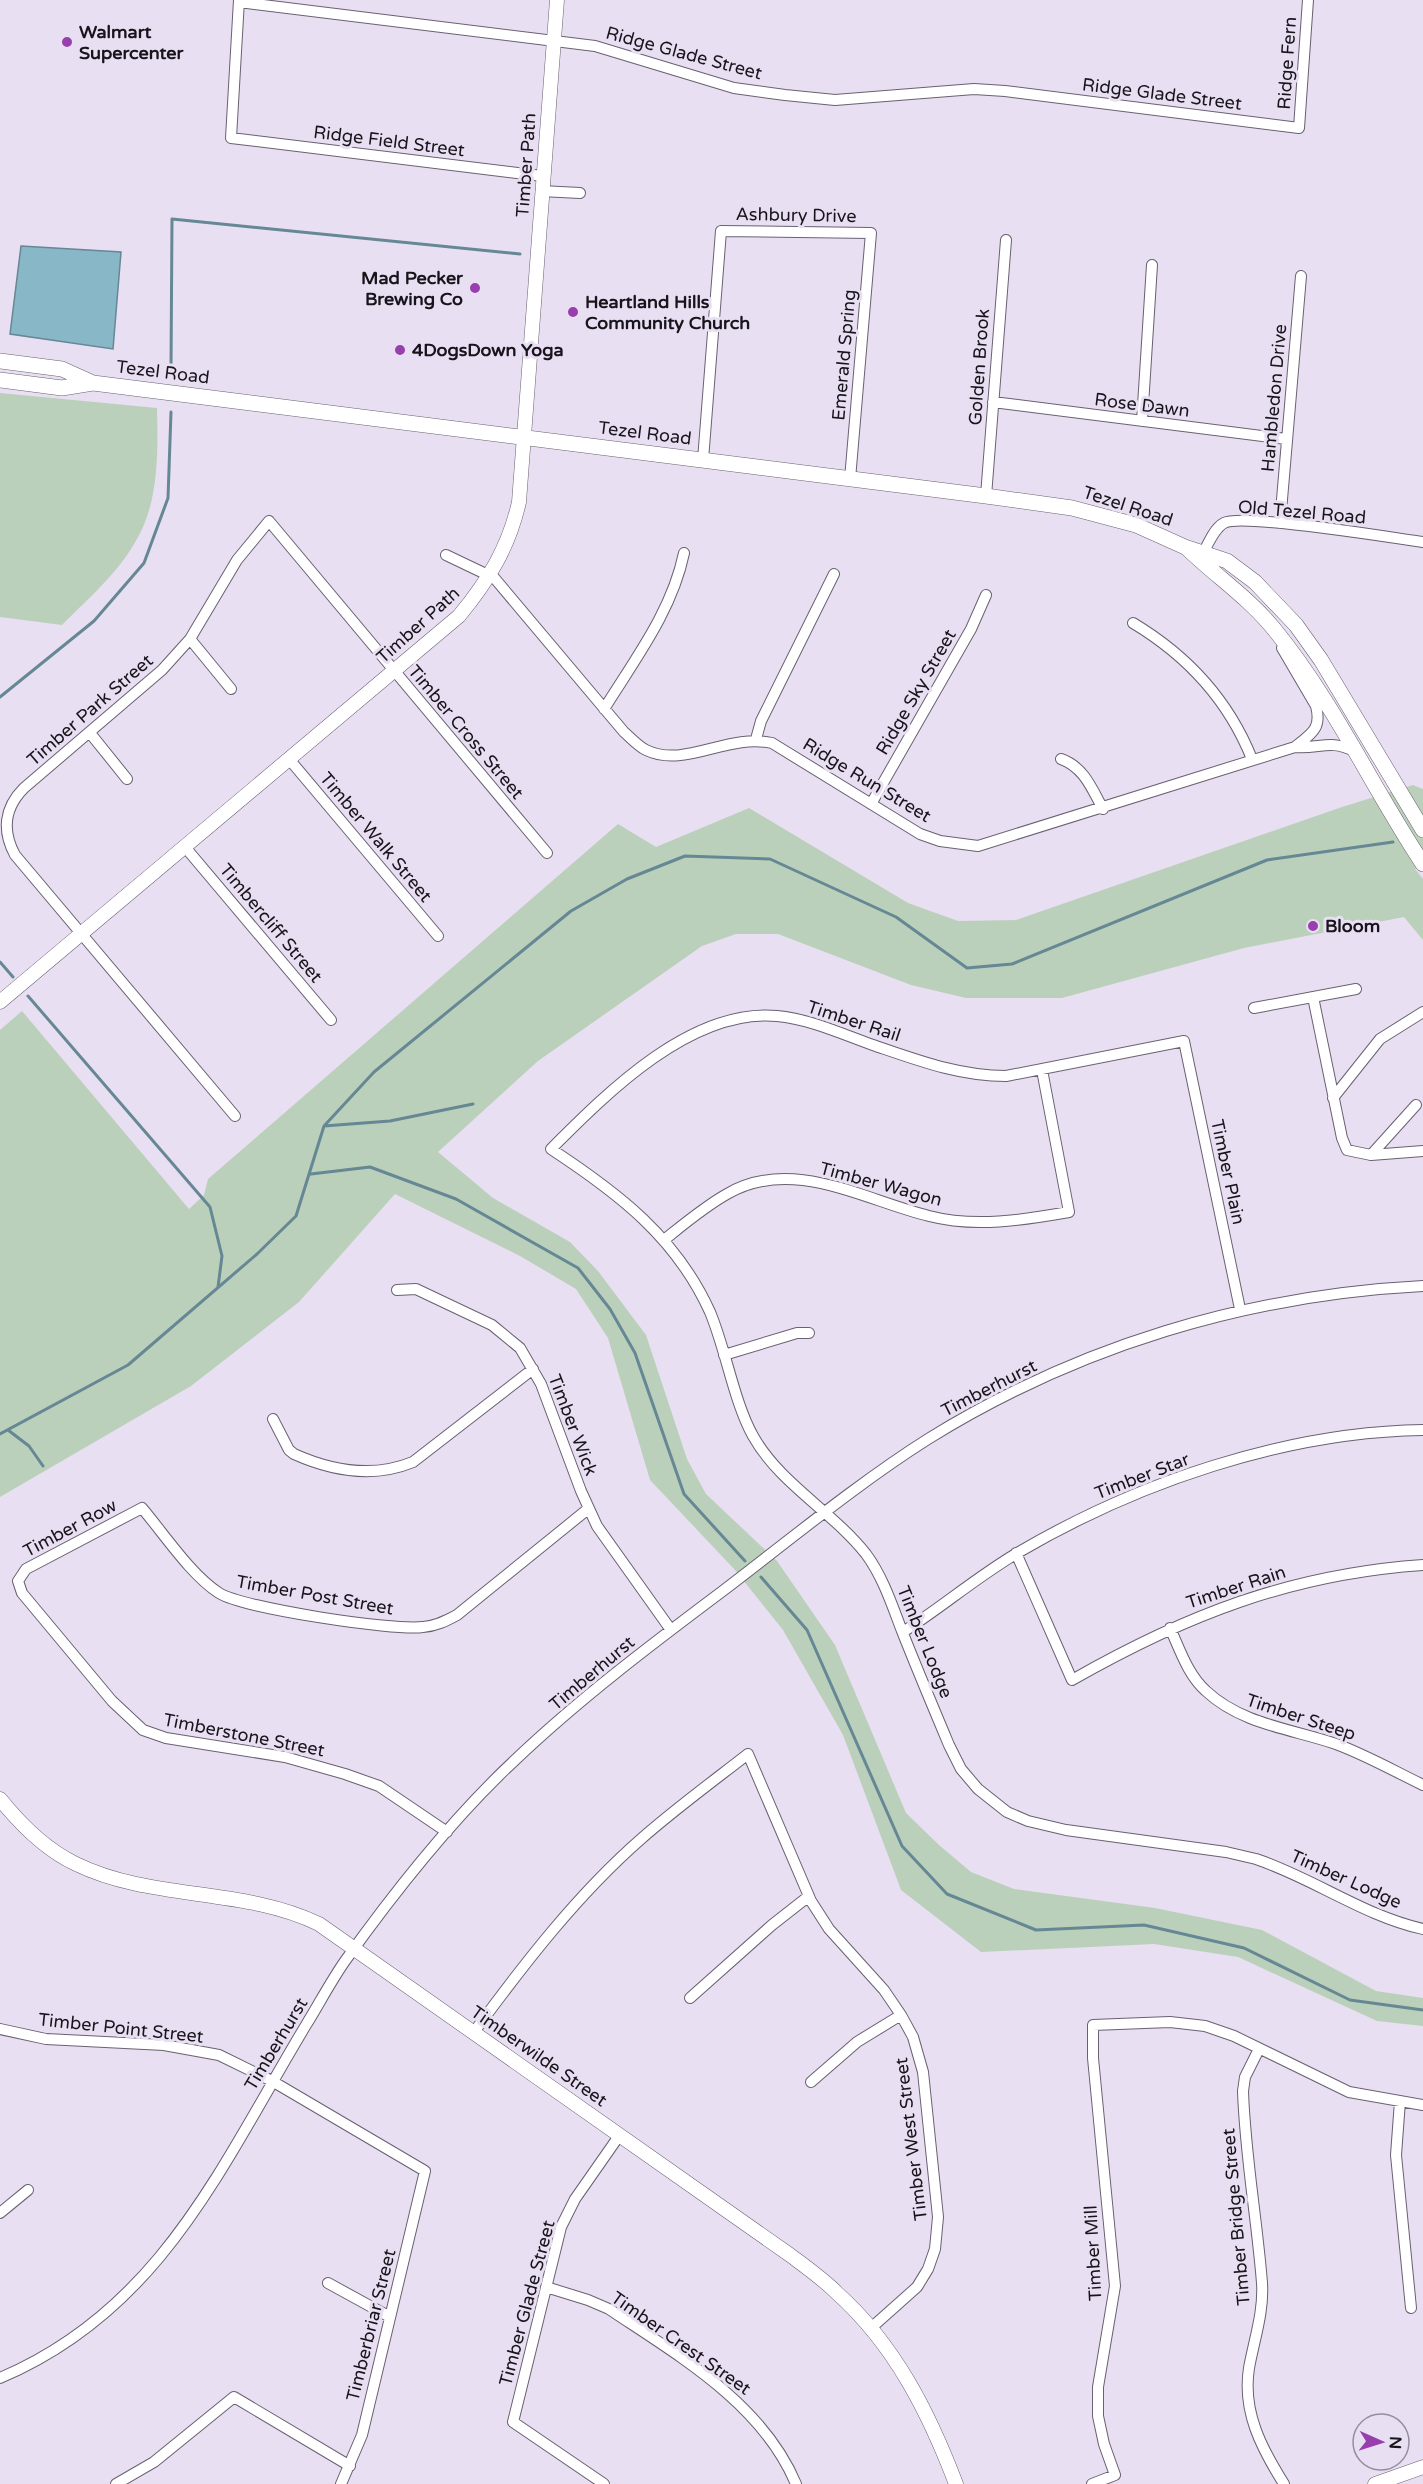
<svg xmlns="http://www.w3.org/2000/svg" width="1423" height="2484" font-family="'Varela Round',sans-serif">
<style>
.green{fill:#bbd0bb}
.water{fill:#88b8c8;stroke:#668794;stroke-width:1.5}
.lines{fill:none;stroke-linecap:round;stroke-linejoin:round}
.stream{stroke:#668794;stroke-width:3}
.minor-casing{stroke:#696070;stroke-width:12}
.tertiary-casing{stroke:#696070;stroke-width:15}
.secondary-casing{stroke:#696070;stroke-width:16}
.minor{stroke:#fff;stroke-width:10}
.tertiary{stroke:#fff;stroke-width:14}
.secondary{stroke:#fff;stroke-width:15}
.poi-dot{fill:#973fac;stroke:#e9dff2;stroke-width:2}
.labels{text-anchor:middle;stroke-width:6;stroke-linejoin:round;paint-order:stroke}
.poi-label{font-size:18px;font-weight:bold;fill:#18141b;stroke:#e9dff2;text-anchor:start}
.street-label{font-size:18px;fill:#18141b;stroke:#e9dff2}
</style>
<rect width="100%" height="100%" fill="#e9dff2"/>
<path class="green" d="M 0,393 L 157,408 C 158,451 159,501 137,539 C 119,572 89,598 62,625 L 0,617 Z
M 1413,785 L 1423,789 L 1423,866 L 1415,869 L 1423,879 L 1423,940 L 1404,917 L 1244,948 L 1062,998 L 966,998 L 911,985 L 778,934 L 736,934 L 702,946 L 538,1061 L 438,1152 L 493,1198 L 570,1242 L 598,1271 L 646,1335 L 687,1459 L 706,1494 L 777,1561 L 835,1645 L 906,1813 L 939,1845 L 971,1872 L 1014,1889 L 1155,1908 L 1262,1930 L 1376,1991 L 1423,1998 L 1423,2026 L 1377,2021 L 1238,1957 L 1154,1944 L 981,1952 L 901,1890 L 843,1735 L 783,1630 L 735,1570 L 650,1480 L 608,1338 L 576,1289 L 520,1256 L 395,1194 L 299,1302 L 191,1386 L 0,1497 L 0,1030 L 22,1011 L 189,1209 L 204,1195 L 208,1179 L 618,824 L 656,847 L 749,808 L 908,903 L 958,921 L 1016,920 L 1342,807 Z"/>
<path class="water" d="M 21,246 L 121,252 L 113,349 L 10,334 Z"/>
<g class="lines">
<path class="stream" d="M 171,368 L 172,219 L 520,254
M 0,697 L 94,621 L 144,563 L 168,498 L 171,412
M 0,962 L 13,977
M 28,996 L 210,1207 L 222,1256 L 218,1287
M 324,1126 L 390,1121 L 473,1104
M 311,1174 L 370,1167 L 456,1199 L 578,1268 L 610,1309 L 635,1353 L 684,1494 L 745,1561
M 8,1430 L 29,1446 L 43,1466
M 0,1434 L 128,1365 L 257,1254 L 296,1216 L 324,1126 L 374,1072 L 571,911 L 627,879 L 685,856 L 770,859 L 896,917 L 967,968 L 1012,964 L 1267,860 L 1393,842
M 761,1577 L 807,1630 L 902,1846 L 947,1894 L 1036,1930 L 1144,1925 L 1244,1948 L 1350,2000 L 1423,2010"/>
<g class="minor-casing">
<path id="minor" d="M 239,0 L 231,138 L 542,176
M 239,2 L 595,46 L 734,88 L 785,95 L 835,100 L 974,89 L 1005,91 L 1299,128 L 1308,0
M 541,191 L 580,193
M 993,402 L 1286,439
M 1142,421 L 1152,265
M 703,460 L 721,231 L 871,233 L 850,479
M 986,496 L 1006,240
M 1280,523 L 1301,276
M 446,555 L 490,576
M 1201,557 C 1207,547 1213,529 1224,523 C 1242,513 1393,538 1423,542
M 491,574 L 624,732 C 631,738 638,746 646,750 C 685,769 727,733 772,743 L 920,834 L 940,841 L 978,846 L 1295,747 C 1320,749 1330,739 1354,751
M 1133,623 C 1188,656 1228,699 1252,759
M 190,639 L 231,689
M 1282,648 L 1316,706 C 1322,729 1311,734 1295,747
M 604,709 C 635,659 672,611 684,553
M 90,733 L 127,779
M 756,739 L 761,721 L 834,574
M 289,759 L 438,936
M 1061,759 C 1084,767 1092,789 1103,809
M 871,804 L 971,629 L 986,595
M 185,847 L 331,1020
M 1313,997 L 1342,1138 L 1347,1150 L 1371,1155 L 1423,1151
M 1254,1008 L 1356,989
M 1333,1098 L 1380,1039 L 1423,1012
M 235,1116 L 15,855 C 2,831 4,808 24,788 L 162,670 L 190,639 L 237,560 L 269,521 L 547,853
M 1371,1155 L 1416,1105
M 664,1240 C 684,1224 704,1207 727,1194 C 792,1156 864,1200 929,1216 C 975,1228 1023,1220 1069,1212 L 1042,1070
M 397,1290 L 416,1289 L 492,1325 L 520,1348 L 541,1384 L 581,1491 L 597,1526 L 671,1630
M 1240,1309 L 1184,1041 L 1006,1076 C 959,1076 917,1060 873,1045 C 842,1034 810,1019 777,1016 C 691,1008 607,1093 551,1149 C 618,1193 676,1237 710,1312 C 726,1350 734,1402 753,1436 C 780,1484 832,1511 866,1554 C 883,1577 892,1605 902,1631 C 917,1669 933,1707 949,1745 L 961,1769 L 978,1789 L 1007,1812 L 1028,1821 L 1066,1830 L 1226,1852 L 1256,1859 C 1313,1878 1364,1916 1423,1929
M 724,1355 L 797,1333 L 809,1333
M 273,1419 L 289,1450 L 294,1454 C 332,1471 374,1478 413,1462 L 533,1369
M 1016,1553 L 1072,1680 C 1186,1615 1291,1574 1423,1565
M 1170,1628 C 1180,1650 1188,1675 1206,1691 C 1241,1724 1292,1729 1336,1744 C 1366,1755 1394,1771 1423,1785
M 903,1632 C 942,1607 978,1576 1019,1552 C 1137,1483 1284,1432 1423,1430
M 447,1832 L 379,1786 L 345,1774 L 285,1757 L 166,1738 L 143,1730 L 112,1701 L 22,1593 L 18,1581 L 26,1569 L 142,1508 C 164,1534 191,1575 219,1593 C 243,1608 392,1631 423,1627 C 436,1626 446,1621 457,1615 L 588,1509
M 690,1998 L 772,1925 L 809,1896
M 0,2029 L 46,2039 L 164,2045 L 219,2055 L 272,2081 L 425,2171 L 362,2435 L 341,2484
M 474,2032 C 524,1964 577,1895 641,1839 C 675,1809 712,1782 748,1754 L 811,1901 L 829,1929 L 884,1990 L 901,2015 L 913,2037 L 923,2072 L 938,2217 L 935,2249 L 928,2269 L 917,2287 L 871,2328
M 1259,2049 L 1245,2077 L 1243,2091 C 1245,2155 1257,2219 1262,2283 C 1264,2312 1254,2340 1249,2368 C 1242,2412 1262,2449 1284,2484
M 811,2082 L 857,2042 L 901,2015
M 1400,2101 L 1396,2155 L 1411,2308
M 0,2213 L 28,2190
M 328,2283 L 390,2317
M 546,2287 L 588,2300 L 609,2309 C 679,2356 762,2403 796,2484
M 0,2378 C 161,2310 221,2166 306,2025 C 319,2004 331,1981 345,1961 C 395,1891 451,1820 514,1761 C 579,1699 652,1644 724,1590 C 791,1539 857,1484 928,1439 C 1078,1346 1247,1295 1423,1286
M 116,2484 L 154,2462 L 234,2397 L 350,2466
M 604,2484 L 513,2422 L 561,2227 L 575,2199 L 619,2136
M 1092,2484 L 1115,2475 L 1104,2444 L 1098,2416 L 1098,2387 L 1115,2286 L 1093,2058 L 1093,2025 L 1170,2022 L 1205,2026 L 1234,2036 L 1349,2092 L 1423,2105"/>
</g>
<g class="tertiary-casing">
<path id="tertiary" d="M 0,1002 L 459,616 C 488,581 509,547 519,502 L 557,0
M 0,1799 C 21,1825 46,1850 76,1864 C 152,1901 243,1887 319,1924 L 790,2255 C 806,2267 823,2279 837,2293 C 895,2345 929,2413 956,2484
M 1375,2484 L 1423,2467"/>
</g>
<g class="secondary-casing">
<path id="secondary" d="M 0,361 L 62,369 L 93,383
M 0,380 L 62,388 L 93,383 L 986,496 L 1072,508 L 1136,525 L 1185,547 L 1227,561 L 1255,582 L 1296,625 L 1321,660 L 1423,830
M 1188,549 C 1216,576 1250,599 1274,629 C 1333,701 1372,787 1423,864"/>
</g>
<use href="#minor" class="minor"/>
<use href="#tertiary" class="tertiary"/>
<use href="#secondary" class="secondary"/>
</g>
<g class="poi-dot">
<circle cx="67" cy="42" r="6"/>
<circle cx="475" cy="288" r="6"/>
<circle cx="573" cy="312" r="6"/>
<circle cx="400" cy="350" r="6"/>
<circle cx="1313" cy="926" r="6"/>
</g>
<g class="labels">
<g class="poi-label">
<text x="79" y="38">Walmart<tspan x="79" dy="21">Supercenter</tspan></text>
<text x="463" y="284" text-anchor="end">Mad Pecker<tspan x="463" dy="21">Brewing Co</tspan></text>
<text x="585" y="308">Heartland Hills<tspan x="585" dy="21">Community Church</tspan></text>
<text x="412" y="356">4DogsDown Yoga</text>
<text x="1325" y="932">Bloom</text>
</g>
<g class="street-label">
<text transform="translate(684 53) rotate(15)" y="6">Ridge Glade Street</text>
<text transform="translate(1287 63) rotate(-86)" y="6">Ridge Fern</text>
<text transform="translate(1162 94) rotate(7)" y="6">Ridge Glade Street</text>
<text transform="translate(389 141) rotate(7)" y="6">Ridge Field Street</text>
<text transform="translate(526 165) rotate(-86)" y="6">Timber Path</text>
<text transform="translate(796 215) rotate(1)" y="6">Ashbury Drive</text>
<text transform="translate(844 355) rotate(-85)" y="6">Emerald Spring</text>
<text transform="translate(979 367) rotate(-86)" y="6">Golden Brook</text>
<text transform="translate(163 372) rotate(7)" y="6">Tezel Road</text>
<text transform="translate(1274 398) rotate(-85)" y="6">Hambledon Drive</text>
<text transform="translate(1142 405) rotate(7)" y="6">Rose Dawn</text>
<text transform="translate(645 433) rotate(7)" y="6">Tezel Road</text>
<text transform="translate(1128 506) rotate(18)" y="6">Tezel Road</text>
<text transform="translate(1302 512) rotate(5)" y="6">Old Tezel Road</text>
<text transform="translate(418 625) rotate(-42)" y="6">Timber Path</text>
<text transform="translate(916 692) rotate(-60)" y="6">Ridge Sky Street</text>
<text transform="translate(90 710) rotate(-41)" y="6">Timber Park Street</text>
<text transform="translate(466 732) rotate(50)" y="6">Timber Cross Street</text>
<text transform="translate(867 780) rotate(31)" y="6">Ridge Run Street</text>
<text transform="translate(376 837) rotate(50)" y="6">Timber Walk Street</text>
<text transform="translate(271 923) rotate(50)" y="6">Timbercliff Street</text>
<text transform="translate(854 1021) rotate(18)" y="6">Timber Rail</text>
<text transform="translate(1228 1172) rotate(78)" y="6">Timber Plain</text>
<text transform="translate(881 1184) rotate(15)" y="6">Timber Wagon</text>
<text transform="translate(989 1388) rotate(-27)" y="6">Timberhurst</text>
<text transform="translate(573 1425) rotate(69)" y="6">Timber Wick</text>
<text transform="translate(1142 1476) rotate(-21)" y="6">Timber Star</text>
<text transform="translate(70 1528) rotate(-28)" y="6">Timber Row</text>
<text transform="translate(1236 1587) rotate(-18)" y="6">Timber Rain</text>
<text transform="translate(315 1595) rotate(10)" y="6">Timber Post Street</text>
<text transform="translate(925 1642) rotate(68)" y="6">Timber Lodge</text>
<text transform="translate(592 1673) rotate(-40)" y="6">Timberhurst</text>
<text transform="translate(1301 1717) rotate(18)" y="6">Timber Steep</text>
<text transform="translate(244 1735) rotate(11)" y="6">Timberstone Street</text>
<text transform="translate(1346 1879) rotate(24)" y="6">Timber Lodge</text>
<text transform="translate(121 2028) rotate(6)" y="6">Timber Point Street</text>
<text transform="translate(276 2044) rotate(-59)" y="6">Timberhurst</text>
<text transform="translate(539 2056) rotate(35)" y="6">Timberwilde Street</text>
<text transform="translate(911 2139) rotate(-97)" y="6">Timber West Street</text>
<text transform="translate(1236 2217) rotate(-95)" y="6">Timber Bridge Street</text>
<text transform="translate(1093 2253) rotate(-93)" y="6">Timber Mill</text>
<text transform="translate(527 2303) rotate(-75)" y="6">Timber Glade Street</text>
<text transform="translate(371 2325) rotate(-76)" y="6">Timberbriar Street</text>
<text transform="translate(681 2343) rotate(35)" y="6">Timber Crest Street</text>
</g>
</g>
<g transform="translate(1381 2442) rotate(93)"><circle r="28" fill="#e9dff2" stroke="#958e9c" stroke-width="1.5"/>
<path d="M0-4.5L10 22L0 15L-10 22Z" fill="#973fac"/>
<text y="-9" font-size="16" font-weight="bold" text-anchor="middle" fill="#18141b">N</text>
</g>
</svg>
